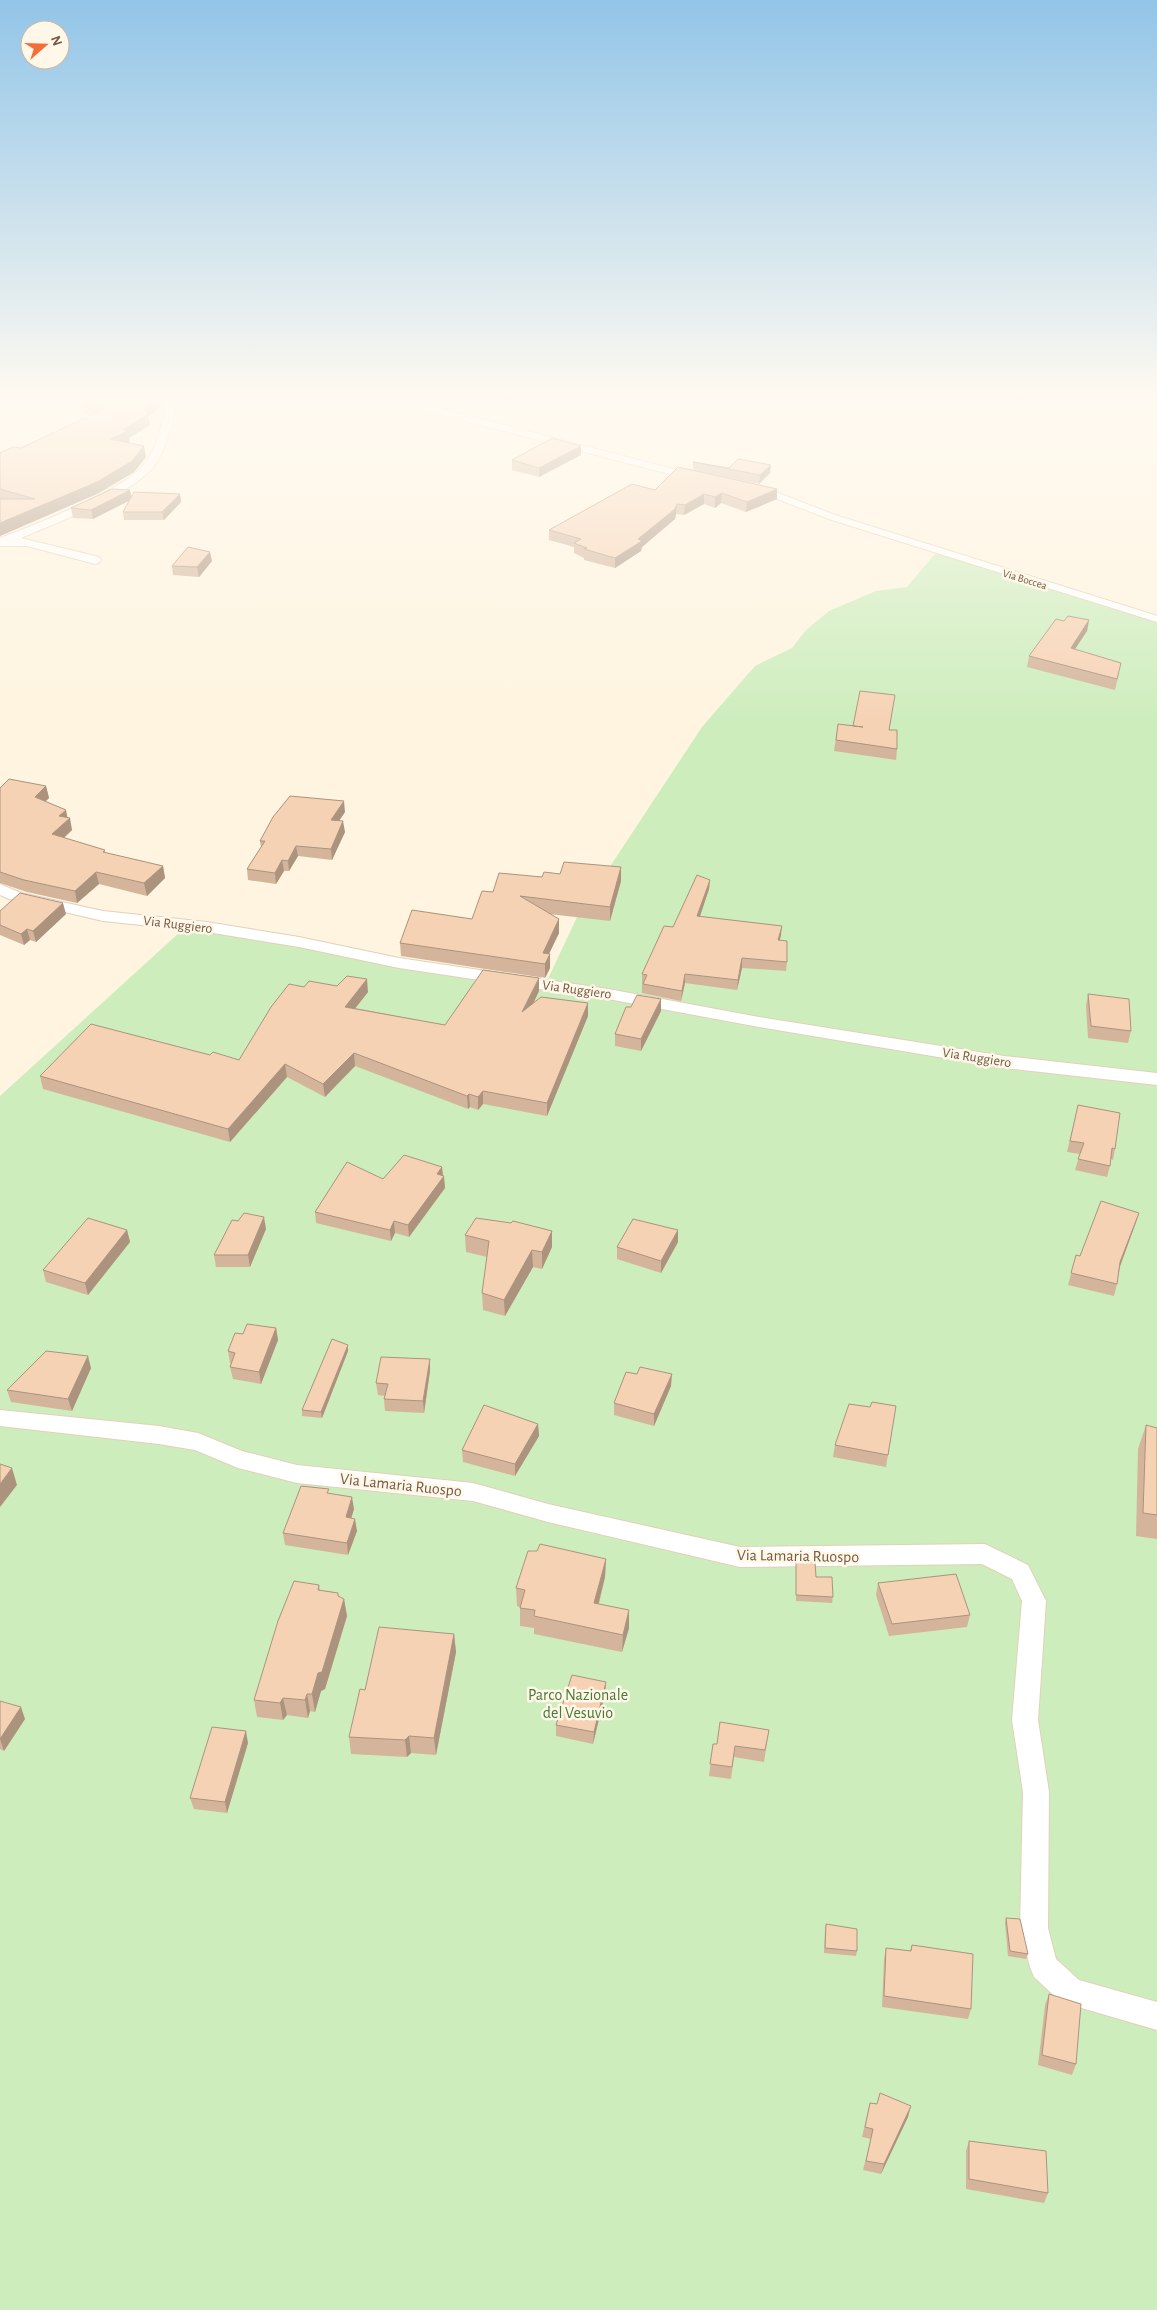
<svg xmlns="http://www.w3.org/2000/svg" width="1157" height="2310" font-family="'Alegreya Sans',sans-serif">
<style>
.green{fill:#cdedbd}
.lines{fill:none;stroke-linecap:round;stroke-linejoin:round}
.lane-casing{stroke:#e3d0ba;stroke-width:8}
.street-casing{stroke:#e3d0ba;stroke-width:2}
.lane{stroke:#fff;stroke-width:6}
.street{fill:#fff;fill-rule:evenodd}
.wall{fill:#d4b59b}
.shaded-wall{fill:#ac937e}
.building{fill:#f6d2b4;stroke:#ac937e}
.labels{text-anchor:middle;stroke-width:5;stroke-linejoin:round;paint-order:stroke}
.far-street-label{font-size:11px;fill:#775944;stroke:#fff7e7}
.street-label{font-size:14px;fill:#775944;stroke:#fff7e7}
.near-street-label{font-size:16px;fill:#775944;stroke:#fff7e7}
.near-park-label{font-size:16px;fill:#487939;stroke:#fff7e7}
</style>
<rect width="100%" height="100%" fill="#fef4df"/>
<path class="green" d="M 939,549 L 1157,619 L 1157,2310 L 0,2310 L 0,1096 L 191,922 L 221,924 L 392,961 L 546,983 L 578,915 L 702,727 L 755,666 L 792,648 L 806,630 L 829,611 L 876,591 L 907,587 Z"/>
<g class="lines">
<g class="lane-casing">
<path id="lane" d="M 403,402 L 685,475
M 765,491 L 832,517 L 1157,619"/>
</g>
<g class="street-casing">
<path id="street" d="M 167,402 L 177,402 C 172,424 167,448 154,466 C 136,492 52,525 21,538 L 99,557 L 101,560 L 99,563 L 95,564 L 27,546 L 0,546 L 0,538 C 32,526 127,489 145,463 C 158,446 162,422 167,402 Z
M 0,884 L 21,893 L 103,911 L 207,922 L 299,937 L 399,958 L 608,989 L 759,1017 L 1004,1056 L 1157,1073 L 1157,1085 L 1004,1068 L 759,1027 L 608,999 L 399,968 L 299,947 L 207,932 L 103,921 L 9,899 L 0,895 Z
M 0,1410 L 159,1426 L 198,1433 L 242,1451 L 297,1465 L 473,1483 L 548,1504 L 740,1547 L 985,1544 L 1028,1565 L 1046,1601 L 1038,1720 L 1049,1792 L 1048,1928 L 1056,1959 L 1079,1980 L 1157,2002 L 1157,2030 L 1061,2002 L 1034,1977 L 1030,1967 L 1020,1928 L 1023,1792 L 1012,1720 L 1022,1601 L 1012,1579 L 982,1564 L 740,1567 L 548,1522 L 473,1501 L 297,1483 L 238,1468 L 195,1450 L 159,1444 L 0,1426 Z"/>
</g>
<use href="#lane" class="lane"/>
<use href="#street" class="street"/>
</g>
<path class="wall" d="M 82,403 L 162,405 L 148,417 L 150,425 L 129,438 L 130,442 L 128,443 L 146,457 L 134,472 L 99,493 L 0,536 L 0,453 L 21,448 L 91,415 L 84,413 Z
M 581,455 L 539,477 L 512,470 L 512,460 Z
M 693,462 L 729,468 L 770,473 L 759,484 L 693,470 Z
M 678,467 L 777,499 L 746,512 L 721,503 L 715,508 L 704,504 L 684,515 L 676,514 L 675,519 L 642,547 L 641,551 L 615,568 L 584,560 L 584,558 L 574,553 L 574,547 L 549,540 L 549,530 L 655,490 Z
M 180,494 L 181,502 L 164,520 L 124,520 L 123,512 L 129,501 L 93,519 L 73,518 L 71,508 L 131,496 Z
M 212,561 L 199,577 L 173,575 L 172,566 Z
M 1089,620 L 1087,631 L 1075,649 L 1119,673 L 1115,690 L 1027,667 L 1029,656 L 1064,621 Z
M 895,695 L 889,730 L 897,749 L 896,760 L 834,751 L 838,724 L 853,726 Z
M 46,786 L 49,798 L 45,801 L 67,818 L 72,830 L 64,838 L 105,850 L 105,853 L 163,866 L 165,878 L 147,896 L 99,884 L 77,903 L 27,892 L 0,883 L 0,788 Z
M 345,812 L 339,821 L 345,832 L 332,860 L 298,856 L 289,871 L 284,871 L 276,884 L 248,880 L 247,869 L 261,847 L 260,841 Z
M 542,877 L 621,881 L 610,921 L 549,914 L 559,919 L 559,933 L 549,954 L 550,954 L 550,968 L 545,978 L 401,956 L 400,943 L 472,919 L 493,892 Z
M 710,880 L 709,889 L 700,916 L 781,935 L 780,940 L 787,962 L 786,971 L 742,968 L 737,990 L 685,983 L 681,1001 L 642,993 L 642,974 L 673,927 Z
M 0,911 L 66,914 L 36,942 L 30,940 L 24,945 L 0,935 Z
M 304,987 L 368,992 L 355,1008 L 445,1025 L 539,991 L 533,1004 L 588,1016 L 547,1116 L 483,1104 L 478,1110 L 470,1107 L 468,1109 L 355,1066 L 325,1097 L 287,1077 L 230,1142 L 43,1089 L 40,1076 L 210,1055 L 239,1060 Z
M 1088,994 L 1131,1031 L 1128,1043 L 1088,1038 L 1086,1006 Z
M 661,1011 L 641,1051 L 615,1046 L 615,1034 Z
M 1078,1105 L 1115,1149 L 1113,1160 L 1111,1159 L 1110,1166 L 1107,1177 L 1075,1170 L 1080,1154 L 1067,1152 Z
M 442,1167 L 445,1188 L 409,1237 L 395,1233 L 391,1241 L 316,1223 L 315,1212 L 383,1179 Z
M 1139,1213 L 1135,1225 L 1120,1267 L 1117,1284 L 1114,1296 L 1068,1285 L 1076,1255 L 1080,1256 Z
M 266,1229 L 250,1267 L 216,1267 L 214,1255 Z
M 127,1230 L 130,1242 L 88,1295 L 46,1282 L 43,1270 Z
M 552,1231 L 552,1247 L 542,1269 L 533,1267 L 505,1316 L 483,1310 L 482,1293 L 487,1257 L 466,1252 L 465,1235 Z
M 678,1242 L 661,1273 L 617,1259 L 617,1247 Z
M 276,1328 L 278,1340 L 261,1384 L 233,1379 L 230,1367 L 231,1363 L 230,1363 L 228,1351 L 243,1334 Z
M 348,1345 L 348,1351 L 322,1418 L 302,1416 L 302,1410 Z
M 430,1359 L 430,1371 L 424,1413 L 385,1411 L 384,1399 L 385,1396 L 378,1395 L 376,1383 Z
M 91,1368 L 72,1411 L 11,1402 L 7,1390 Z
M 637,1374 L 671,1386 L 654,1426 L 614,1415 L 614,1403 Z
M 896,1406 L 886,1467 L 833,1457 L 835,1445 L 870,1407 Z
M 538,1424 L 539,1436 L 515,1476 L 463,1462 L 462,1450 Z
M 1146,1425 L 1157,1428 L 1157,1539 L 1136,1536 L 1138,1449 Z
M 354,1509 L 351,1518 L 357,1531 L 348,1555 L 285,1545 L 283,1533 Z
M 606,1559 L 605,1577 L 599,1604 L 629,1610 L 629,1628 L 622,1652 L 534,1634 L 534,1628 L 520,1626 L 520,1607 L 517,1606 L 516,1588 Z
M 796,1562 L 816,1577 L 833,1597 L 832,1603 L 796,1601 Z
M 878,1583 L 970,1615 L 967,1627 L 889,1636 L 876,1595 Z
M 319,1585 L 320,1590 L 338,1593 L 338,1596 L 344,1599 L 347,1616 L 325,1689 L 321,1691 L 315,1712 L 310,1711 L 308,1718 L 287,1715 L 283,1720 L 257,1717 L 254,1700 Z
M 454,1634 L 456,1652 L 436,1755 L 411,1753 L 407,1757 L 351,1754 L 349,1737 L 365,1690 Z
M 606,1682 L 605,1694 L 593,1744 L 556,1736 L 556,1725 Z
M 0,1701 L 25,1719 L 4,1751 L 0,1749 Z
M 769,1730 L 764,1762 L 734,1757 L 731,1779 L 709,1776 L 713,1744 L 717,1744 Z
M 248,1743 L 227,1813 L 194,1809 L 190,1798 Z
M 1006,1918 L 1028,1954 L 1026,1959 L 1008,1956 L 1005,1923 Z
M 826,1924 L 857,1951 L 856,1956 L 824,1953 L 825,1930 Z
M 912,1945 L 971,2009 L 968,2019 L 882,2007 L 884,1959 L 886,1948 L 910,1951 Z
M 1049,1994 L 1076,2064 L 1072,2075 L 1038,2065 L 1045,2005 Z
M 870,2103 L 908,2117 L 881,2174 L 863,2170 L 871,2139 L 862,2137 Z
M 969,2141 L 1048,2193 L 1044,2203 L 966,2189 L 966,2151 Z"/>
<path class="shaded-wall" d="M 151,402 L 161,402 L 162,405 L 148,417 L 150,425 L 129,438 L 130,442 L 112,450 L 110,439 L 123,430 L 144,408 Z
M 144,446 L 146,457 L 134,472 L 99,493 L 0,536 L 0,523 Z
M 581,446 L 581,455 L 539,477 L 539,468 Z
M 771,465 L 770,473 L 759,484 L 760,475 Z
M 777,489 L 777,499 L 746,512 L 747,502 Z
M 130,490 L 132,499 L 93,519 L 91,510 Z
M 722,493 L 721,503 L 715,508 L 715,497 Z
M 180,494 L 181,502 L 164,520 L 162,512 Z
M 704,494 L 704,504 L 684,515 L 685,505 Z
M 677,504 L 676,514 L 675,519 L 642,547 L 641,551 L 615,568 L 615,558 L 638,539 Z
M 210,552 L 212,561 L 199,577 L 197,567 Z
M 1089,620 L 1087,631 L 1069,658 L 1071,648 Z
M 46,786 L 49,798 L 38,809 L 35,797 Z
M 344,801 L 345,812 L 332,831 L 331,820 Z
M 66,810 L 68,820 L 70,818 L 72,830 L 55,846 L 52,834 L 59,816 Z
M 343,821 L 345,832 L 332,860 L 331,849 Z
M 296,846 L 298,856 L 289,871 L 288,861 Z
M 282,860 L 284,871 L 276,884 L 275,873 Z
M 163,866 L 165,878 L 147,896 L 144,883 Z
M 621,867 L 621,881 L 610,921 L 610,907 Z
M 96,872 L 99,884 L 77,903 L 75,891 Z
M 710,880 L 709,889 L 697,925 L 697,916 Z
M 63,903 L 66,914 L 36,942 L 33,931 Z
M 559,919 L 559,933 L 544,964 L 543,953 Z
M 782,926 L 781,935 L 777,950 L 778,940 Z
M 27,929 L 30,940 L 24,945 L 21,934 Z
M 550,954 L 550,968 L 545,978 L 545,964 Z
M 742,958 L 742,968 L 737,990 L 738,980 Z
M 685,974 L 685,983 L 681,1001 L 682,991 Z
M 539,978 L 539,991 L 523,1025 L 522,1012 Z
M 367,979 L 368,992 L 347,1019 L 345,1007 Z
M 661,999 L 661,1011 L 641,1051 L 641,1039 Z
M 588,1003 L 588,1016 L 547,1116 L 547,1103 Z
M 354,1053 L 355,1066 L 325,1097 L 323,1084 Z
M 285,1064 L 287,1077 L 230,1142 L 228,1129 Z
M 483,1091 L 483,1104 L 478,1110 L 478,1097 Z
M 469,1094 L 470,1107 L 468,1109 L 467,1096 Z
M 442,1167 L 443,1178 L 444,1176 L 445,1188 L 409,1237 L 408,1225 L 437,1174 Z
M 1139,1213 L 1135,1225 L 1117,1274 L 1120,1262 Z
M 264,1217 L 266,1229 L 250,1267 L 248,1255 Z
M 394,1221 L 395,1233 L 391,1241 L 390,1230 Z
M 127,1230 L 130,1242 L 88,1295 L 85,1283 Z
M 678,1230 L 678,1242 L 661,1273 L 661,1261 Z
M 552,1231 L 552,1247 L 542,1269 L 542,1252 Z
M 532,1250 L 533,1267 L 505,1316 L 504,1300 Z
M 276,1328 L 278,1340 L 261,1384 L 259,1372 Z
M 348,1345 L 348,1351 L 322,1418 L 321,1412 Z
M 88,1356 L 91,1368 L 72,1411 L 68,1399 Z
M 430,1359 L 430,1371 L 424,1413 L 423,1401 Z
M 672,1374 L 671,1386 L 654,1426 L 654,1414 Z
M 538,1424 L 539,1436 L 515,1476 L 515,1464 Z
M 12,1468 L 17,1485 L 0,1507 L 0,1484 Z
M 352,1497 L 354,1509 L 348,1529 L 346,1517 Z
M 355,1519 L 357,1531 L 348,1555 L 347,1543 Z
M 606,1559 L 605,1577 L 594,1621 L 594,1603 Z
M 338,1593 L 340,1611 L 344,1599 L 347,1616 L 325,1689 L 321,1691 L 315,1712 L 312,1694 L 338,1596 Z
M 629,1610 L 629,1628 L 622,1652 L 623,1635 Z
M 454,1634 L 456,1652 L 436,1755 L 434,1738 Z
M 606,1682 L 605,1694 L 593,1744 L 594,1732 Z
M 307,1694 L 310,1711 L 308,1718 L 305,1700 Z
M 283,1698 L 287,1715 L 283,1720 L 280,1703 Z
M 21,1707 L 25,1719 L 4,1751 L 0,1739 Z
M 246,1731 L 248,1743 L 227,1813 L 225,1802 Z
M 409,1736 L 411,1753 L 407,1757 L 405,1740 Z
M 911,2106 L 908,2117 L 881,2174 L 884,2164 Z"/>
<path class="building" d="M 83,402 L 151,402 L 144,408 L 148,414 L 123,430 L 128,431 L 110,439 L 144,446 L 132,461 L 97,482 L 0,523 L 0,499 L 35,499 L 0,489 L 0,453 L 13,447 L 21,448 L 106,408 L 82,403 Z
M 552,438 L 581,446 L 539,468 L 512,460 Z
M 738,459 L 771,465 L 760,475 L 693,462 L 729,468 Z
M 678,467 L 777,489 L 747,502 L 722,493 L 715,497 L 704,494 L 685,505 L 677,504 L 675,509 L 638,539 L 642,541 L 615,558 L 584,549 L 587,548 L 574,543 L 581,539 L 549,530 L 632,484 L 655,490 Z
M 112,489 L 130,490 L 91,510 L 71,508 Z
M 134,492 L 180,494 L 162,512 L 123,512 Z
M 188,547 L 210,552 L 197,567 L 172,566 Z
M 1068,616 L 1089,620 L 1071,648 L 1121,663 L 1117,679 L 1029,656 L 1056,619 L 1064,621 Z
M 860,691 L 895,695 L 889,730 L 897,730 L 897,749 L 836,740 L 838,724 L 863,727 L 853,726 Z
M 9,779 L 46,786 L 35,797 L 66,810 L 59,816 L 70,818 L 52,834 L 105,850 L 103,852 L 163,866 L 144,883 L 96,872 L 75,891 L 24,880 L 0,872 L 0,788 Z
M 290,796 L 344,801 L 331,820 L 343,821 L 331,849 L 296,846 L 288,861 L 282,860 L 275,873 L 247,869 L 265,841 L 260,841 L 273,817 Z
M 564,862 L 621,867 L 610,907 L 520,896 L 559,919 L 543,953 L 550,954 L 545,964 L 400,943 L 412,910 L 472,919 L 482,891 L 493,892 L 499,873 L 542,877 L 544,872 L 560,874 Z
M 697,875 L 710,880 L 697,916 L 782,926 L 778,940 L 787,941 L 787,962 L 742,958 L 738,980 L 685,974 L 682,991 L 643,984 L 647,975 L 642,974 L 664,926 L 673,927 Z
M 20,893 L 63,903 L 33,931 L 27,929 L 21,934 L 0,925 L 0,911 Z
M 483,970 L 539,978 L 522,1012 L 541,997 L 588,1003 L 547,1103 L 483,1091 L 478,1097 L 469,1094 L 467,1096 L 354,1053 L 323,1084 L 285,1064 L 228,1129 L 40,1076 L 91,1024 L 210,1055 L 213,1052 L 239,1060 L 271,1007 L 289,984 L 304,987 L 309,981 L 337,986 L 347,976 L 367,979 L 345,1007 L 445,1025 Z
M 1088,994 L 1129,999 L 1131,1031 L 1091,1026 Z
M 637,995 L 661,999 L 641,1039 L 615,1034 L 626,1007 L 631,1007 Z
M 1078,1105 L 1120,1113 L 1115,1149 L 1112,1148 L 1110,1166 L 1078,1159 L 1084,1143 L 1070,1141 Z
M 404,1155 L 442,1167 L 437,1174 L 444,1176 L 408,1225 L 394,1221 L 390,1230 L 315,1212 L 347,1162 L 383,1179 Z
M 1101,1201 L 1139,1213 L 1120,1262 L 1117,1284 L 1071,1273 L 1076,1255 L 1080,1256 Z
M 244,1213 L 264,1217 L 248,1255 L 214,1255 L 232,1220 L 238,1221 Z
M 88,1218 L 127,1230 L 85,1283 L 43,1270 Z
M 476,1218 L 511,1223 L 513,1221 L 552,1231 L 542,1252 L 532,1250 L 504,1300 L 482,1293 L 489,1241 L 465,1235 Z
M 633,1219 L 678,1230 L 661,1261 L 617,1247 Z
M 247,1324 L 276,1328 L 259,1372 L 230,1367 L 235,1353 L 228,1351 L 235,1333 L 243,1334 Z
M 332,1339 L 348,1345 L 321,1412 L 302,1410 Z
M 46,1351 L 88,1356 L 68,1399 L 7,1390 Z
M 381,1357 L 430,1359 L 423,1401 L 384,1399 L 388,1384 L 376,1383 Z
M 640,1367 L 672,1374 L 654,1414 L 614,1403 L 626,1372 L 637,1374 Z
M 872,1402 L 896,1406 L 888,1455 L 835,1445 L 849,1404 L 870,1407 Z
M 484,1405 L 538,1424 L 515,1464 L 462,1450 Z
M 1146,1425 L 1157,1428 L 1157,1515 L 1143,1513 Z
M 0,1464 L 12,1468 L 0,1484 Z
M 301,1486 L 329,1489 L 327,1493 L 352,1497 L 346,1517 L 355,1519 L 347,1543 L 283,1533 Z
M 540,1544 L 606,1559 L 594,1603 L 629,1610 L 623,1635 L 534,1616 L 535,1610 L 520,1608 L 525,1590 L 516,1588 L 528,1551 L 537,1551 Z
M 796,1562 L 815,1562 L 816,1577 L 832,1577 L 833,1597 L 796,1595 Z
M 956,1574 L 970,1615 L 892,1624 L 878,1583 Z
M 294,1581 L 319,1585 L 318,1590 L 338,1593 L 338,1596 L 344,1599 L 322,1672 L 318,1673 L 312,1694 L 307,1694 L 305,1700 L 283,1698 L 280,1703 L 254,1700 L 278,1621 Z
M 379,1627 L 454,1634 L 434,1738 L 409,1736 L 405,1740 L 349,1737 L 360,1689 L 365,1690 Z
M 572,1675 L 606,1682 L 594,1732 L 556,1725 Z
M 0,1701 L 21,1707 L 0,1739 Z
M 720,1722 L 769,1730 L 765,1750 L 735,1746 L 732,1767 L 710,1764 L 713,1744 L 717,1744 Z
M 212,1727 L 246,1731 L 225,1802 L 190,1798 Z
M 1006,1918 L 1020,1919 L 1028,1954 L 1010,1951 Z
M 826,1924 L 857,1929 L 857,1951 L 825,1948 Z
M 912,1945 L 973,1954 L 971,2009 L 884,1996 L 886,1948 L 911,1951 Z
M 1049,1994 L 1081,2004 L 1076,2064 L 1042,2055 Z
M 880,2093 L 911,2106 L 884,2164 L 866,2161 L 873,2129 L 865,2127 L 870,2103 L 877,2104 Z
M 969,2141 L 1046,2151 L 1048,2193 L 969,2179 Z"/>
<linearGradient id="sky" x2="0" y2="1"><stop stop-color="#92c5e8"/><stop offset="0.55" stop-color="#fffaf1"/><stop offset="1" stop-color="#fffaf1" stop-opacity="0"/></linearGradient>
<rect width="1157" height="725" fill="url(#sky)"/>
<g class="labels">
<g class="far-street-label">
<text transform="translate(1025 579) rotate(17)" y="4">Via Boccea</text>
</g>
<g class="street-label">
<text transform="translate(178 924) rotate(7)" y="5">Via Ruggiero</text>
<text transform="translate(577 989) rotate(8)" y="5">Via Ruggiero</text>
<text transform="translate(977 1057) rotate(9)" y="5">Via Ruggiero</text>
</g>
<g class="near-street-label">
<text transform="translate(401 1484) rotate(6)" y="6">Via Lamaria Ruospo</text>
<text transform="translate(798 1555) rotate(1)" y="6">Via Lamaria Ruospo</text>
</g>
<g class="near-park-label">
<text x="578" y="1700">Parco Nazionale<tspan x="578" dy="18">del Vesuvio</tspan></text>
</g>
</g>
<g transform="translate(45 45) rotate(70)"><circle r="24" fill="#fff7e7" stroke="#c9b8a6"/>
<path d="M0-4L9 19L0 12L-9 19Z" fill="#f56d37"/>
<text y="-8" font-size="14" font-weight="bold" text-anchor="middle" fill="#775944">N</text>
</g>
</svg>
